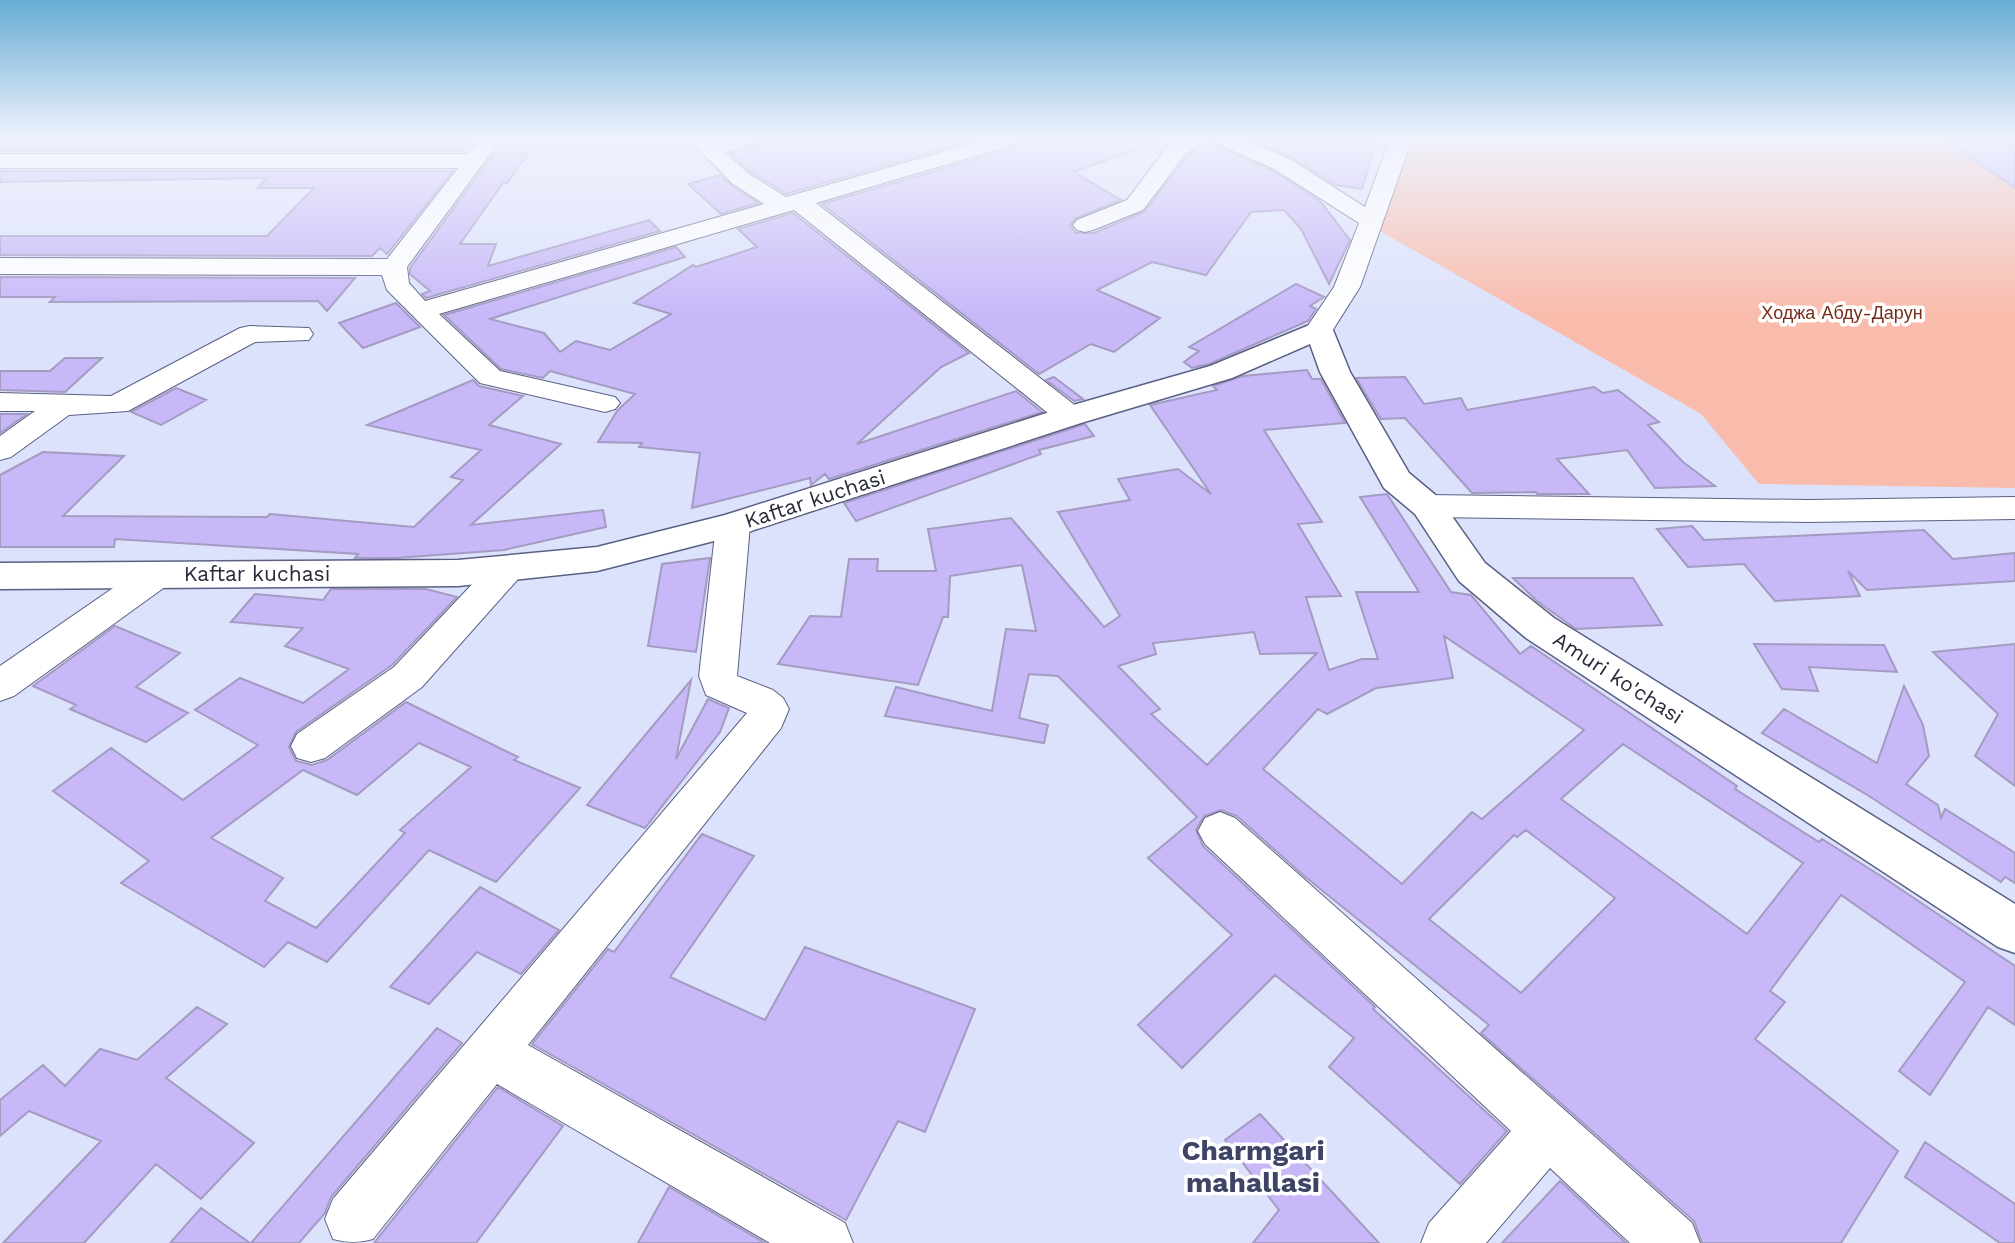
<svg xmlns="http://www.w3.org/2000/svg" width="2015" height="1243" font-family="'Work Sans',sans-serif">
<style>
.green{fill:#f9bcac}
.building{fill:#c8b8f8;stroke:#a49bc2;stroke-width:2;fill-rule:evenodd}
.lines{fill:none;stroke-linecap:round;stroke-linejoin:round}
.minor-casing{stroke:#5a6084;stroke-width:2}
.tertiary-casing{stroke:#5a6084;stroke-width:3}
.minor{fill:#fff;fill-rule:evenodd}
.tertiary{fill:#fff;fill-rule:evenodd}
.labels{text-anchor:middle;stroke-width:7;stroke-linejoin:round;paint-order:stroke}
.far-park-label{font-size:18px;fill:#762d1a;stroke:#fff}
.street-label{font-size:21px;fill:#272a39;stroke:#fff}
.near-neighbourhood-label{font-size:28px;font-weight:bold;fill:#3e4466;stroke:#fff}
</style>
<rect width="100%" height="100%" fill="#dce2fb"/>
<path class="green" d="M 1410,139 L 2015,139 L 2015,488 L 1759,484 L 1701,414 L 1380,231 Z"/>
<path class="building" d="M 0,139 L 124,139 L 118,143 L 473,139 L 463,151 L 0,151 Z
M 761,139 L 978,139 L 786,194 L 751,172 L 730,153 L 757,146 Z
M 1024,139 L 1155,139 L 1156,142 L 1074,172 L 1121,200 L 1076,218 L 1070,225 L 1076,233 L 1094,233 L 1144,212 L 1188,155 L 1211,139 L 1215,145 L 1273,171 L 1320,201 L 1350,240 L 1329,284 L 1301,229 L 1284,210 L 1251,212 L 1206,275 L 1152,262 L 1097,290 L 1160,318 L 1114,352 L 1091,344 L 1039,374 L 822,204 L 1020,146 Z
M 1249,139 L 1377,139 L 1362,189 L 1336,185 L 1291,157 Z
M 1944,139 L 2015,139 L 2015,188 Z
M 494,153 L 529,153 L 507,183 L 503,183 L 460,244 L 496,244 L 488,266 L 649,220 L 660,231 L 426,298 L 422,294 L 430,291 L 410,274 L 410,268 Z
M 0,171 L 453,171 L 387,254 L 380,248 L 372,256 L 0,255 L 0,236 L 267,236 L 314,188 L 257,188 L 267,178 L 0,182 Z
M 720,175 L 732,186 L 758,203 L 721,214 L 688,184 Z
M 793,213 L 969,353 L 941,367 L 857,444 L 1016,391 L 1042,412 L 829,479 L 825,474 L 811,485 L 810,478 L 692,508 L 700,453 L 639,447 L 642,443 L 598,442 L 617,411 L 635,394 L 550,371 L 543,378 L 501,369 L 444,315 L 676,247 L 685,257 L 490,319 L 544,333 L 560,352 L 576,341 L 610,350 L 671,314 L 634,303 L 693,265 L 696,267 L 757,247 L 738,229 Z
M 0,277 L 355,278 L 327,311 L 318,301 L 50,302 L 55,297 L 0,297 Z
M 1296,284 L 1324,297 L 1310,306 L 1316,309 L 1308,321 L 1209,364 L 1192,368 L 1184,362 L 1199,351 L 1189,347 Z
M 396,303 L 420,327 L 363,348 L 339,323 Z
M 65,358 L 102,358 L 65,392 L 0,390 L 0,371 L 50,371 Z
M 1307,370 L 1312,379 L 1321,379 L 1345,423 L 1264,430 L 1322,522 L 1298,524 L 1341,596 L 1306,597 L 1329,670 L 1362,659 L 1378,659 L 1356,592 L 1419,592 L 1360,497 L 1387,494 L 1451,592 L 1471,595 L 1520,654 L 1531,646 L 1737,786 L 1735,789 L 1819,842 L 1822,839 L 1884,878 L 2015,966 L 2015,1025 L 1988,1007 L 1930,1095 L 1899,1071 L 1965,982 L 1841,895 L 1770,991 L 1785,1002 L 1755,1039 L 1898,1151 L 1841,1243 L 1702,1243 L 1694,1221 L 1481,1033 L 1489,1025 L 1303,875 L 1237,816 L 1221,810 L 1204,816 L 1196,830 L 1203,846 L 1375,1007 L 1373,1009 L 1507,1131 L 1460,1184 L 1329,1067 L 1354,1038 L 1275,975 L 1182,1068 L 1138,1025 L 1232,935 L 1148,858 L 1197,817 L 1058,676 L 1029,674 L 1019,718 L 1048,725 L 1044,743 L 885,716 L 896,687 L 992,711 L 1006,629 L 1036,631 L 1022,565 L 950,576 L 948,617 L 943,617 L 918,685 L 778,664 L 810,616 L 841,617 L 849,559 L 878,559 L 877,571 L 936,571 L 928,529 L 1011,518 L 1104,627 L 1120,616 L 1058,512 L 1130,500 L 1118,479 L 1178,469 L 1211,494 L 1150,405 L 1217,390 L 1213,386 L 1243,376 ZM 1254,632 L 1260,654 L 1317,653 L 1207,765 L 1151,714 L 1160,709 L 1118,666 L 1156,654 L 1153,643 ZM 1444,636 L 1584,730 L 1482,819 L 1472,812 L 1402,884 L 1263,769 L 1318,709 L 1327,714 L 1376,688 L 1453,678 ZM 1623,744 L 1803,863 L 1747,934 L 1561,799 ZM 1526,830 L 1615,898 L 1521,993 L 1429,919 L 1514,835 L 1517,837 Z
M 1054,377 L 1083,399 L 1074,401 L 1046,380 Z
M 1405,377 L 1424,404 L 1461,398 L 1467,410 L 1594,387 L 1603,393 L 1618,390 L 1659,422 L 1648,425 L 1683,462 L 1715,486 L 1655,488 L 1627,450 L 1557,459 L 1589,494 L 1537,494 L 1536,492 L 1472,493 L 1405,418 L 1381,419 L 1356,378 Z
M 473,380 L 479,386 L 523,396 L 489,425 L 561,444 L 471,525 L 603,510 L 606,527 L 504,550 L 396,558 L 355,558 L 358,554 L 115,539 L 114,547 L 0,547 L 0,475 L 43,452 L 124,456 L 63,516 L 267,517 L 270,514 L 414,527 L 463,480 L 451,477 L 481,450 L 367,425 Z
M 176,388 L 206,400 L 161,425 L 131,412 Z
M 0,414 L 27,414 L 0,433 Z
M 1085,424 L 1094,436 L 1039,450 L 1041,454 L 856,521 L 844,503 Z
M 1692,526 L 1704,540 L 1924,530 L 1953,559 L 2015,553 L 2015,581 L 1867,590 L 1848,571 L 1860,596 L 1775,601 L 1744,564 L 1688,567 L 1657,529 Z
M 710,558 L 696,652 L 648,646 L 662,564 Z
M 1513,578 L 1633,578 L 1662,625 L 1576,629 L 1537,601 Z
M 331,589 L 426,589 L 457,597 L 392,665 L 296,732 L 289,747 L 296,761 L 312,765 L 327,760 L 406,702 L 518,757 L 514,760 L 580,788 L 496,882 L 429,850 L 327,962 L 288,942 L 264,967 L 121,883 L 149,861 L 53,791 L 111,748 L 183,800 L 258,745 L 195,710 L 240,678 L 303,703 L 349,669 L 285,646 L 303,628 L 231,622 L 255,594 L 323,600 ZM 419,743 L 471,767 L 400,830 L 405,833 L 316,928 L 265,901 L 283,878 L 211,838 L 303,770 L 357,795 Z
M 115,626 L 180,653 L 136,687 L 188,713 L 146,742 L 70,709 L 76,705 L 33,686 Z
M 1754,644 L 1884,645 L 1897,672 L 1809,667 L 1818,691 L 1782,689 Z
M 2015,644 L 2015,786 L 1975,756 L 1998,714 L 1933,652 Z
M 691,680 L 676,759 L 708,699 L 729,708 L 720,732 L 645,828 L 587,805 Z
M 1904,686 L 1923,725 L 1929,756 L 1906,784 L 1938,805 L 1941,818 L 1945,809 L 2015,853 L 2015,883 L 2005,877 L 2001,882 L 1869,796 L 1762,733 L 1784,709 L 1877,763 Z
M 702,834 L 754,856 L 670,977 L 765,1020 L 805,947 L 975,1009 L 925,1132 L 898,1121 L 846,1220 L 532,1044 L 608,949 L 614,952 Z
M 480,887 L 559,930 L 521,974 L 477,952 L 429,1004 L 390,987 Z
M 197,1007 L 227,1024 L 166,1078 L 254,1143 L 201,1199 L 156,1164 L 84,1243 L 3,1243 L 101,1141 L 29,1111 L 0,1136 L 0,1100 L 43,1065 L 65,1086 L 100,1049 L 137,1060 Z
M 437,1028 L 462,1043 L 331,1197 L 325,1213 L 299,1243 L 251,1243 Z
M 498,1087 L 563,1126 L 476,1243 L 374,1243 Z
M 1260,1114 L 1379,1243 L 1253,1243 L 1279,1210 L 1225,1140 Z
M 1925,1142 L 2015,1204 L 2015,1243 L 2000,1243 L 1905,1177 Z
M 1560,1181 L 1626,1243 L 1502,1243 Z
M 669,1187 L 765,1243 L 638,1243 Z
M 201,1208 L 250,1243 L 170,1243 Z"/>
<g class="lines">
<g class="minor-casing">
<path id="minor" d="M 480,139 L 501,139 L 407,267 L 409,283 L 425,301 L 764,204 L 733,184 L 688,139 L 711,139 L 714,142 L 724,139 L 759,139 L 756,143 L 725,152 L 749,174 L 786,197 L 988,139 L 1022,139 L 1019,143 L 816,203 L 1081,410 L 1085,416 L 1081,422 L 1070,425 L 1059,422 L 794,210 L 439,314 L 500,371 L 615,397 L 620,403 L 615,409 L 605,412 L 480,383 L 387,290 L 382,275 L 0,274 L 0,258 L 387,259 L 458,168 L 0,168 L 0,154 L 468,154 Z
M 1179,139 L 1207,139 L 1204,143 L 1186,153 L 1143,210 L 1093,230 L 1085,232 L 1077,230 L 1073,225 L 1077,220 L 1127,200 L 1170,143 Z
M 1213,139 L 1242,139 L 1290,159 L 1365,207 L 1390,139 L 1412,139 L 1360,287 L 1329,336 L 1319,338 L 1309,336 L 1305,330 L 1334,287 L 1359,223 L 1274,169 L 1216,143 Z
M 250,326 L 309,328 L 313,334 L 309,340 L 255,342 L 128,411 L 69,415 L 11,457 L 0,460 L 0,436 L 35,411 L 0,411 L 0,393 L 111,396 L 240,328 Z
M 1427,495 L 1808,500 L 2015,497 L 2015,519 L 1808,522 L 1427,517 L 1415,514 L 1410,506 L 1415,498 Z
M 733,514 L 745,517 L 750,525 L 737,676 L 773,690 L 783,698 L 789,709 L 781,728 L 528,1045 L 845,1223 L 853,1243 L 770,1243 L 497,1084 L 373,1239 C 359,1243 347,1243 333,1239 L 325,1219 L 333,1199 L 747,713 L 706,695 L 699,676 L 716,525 L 721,517 Z
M 507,557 L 519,560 L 525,569 L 519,578 L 422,687 L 325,758 L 311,762 L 297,758 L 291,746 L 297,734 L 394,667 L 495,560 Z
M 157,563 L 169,566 L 175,575 L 169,584 L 14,696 L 0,701 L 0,666 L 145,566 Z
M 1220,812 L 1235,818 L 1692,1223 L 1700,1243 L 1630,1243 L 1550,1168 L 1486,1243 L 1421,1243 L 1429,1223 L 1511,1131 L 1205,844 L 1198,831 L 1205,818 Z"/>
</g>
<g class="tertiary-casing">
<path id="tertiary" d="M 1319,321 L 1329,324 L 1333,330 L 1350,372 L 1409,473 L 1439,498 L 1485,563 L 1554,618 L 2015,904 L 2015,953 L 1998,947 L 1526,638 L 1459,581 L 1415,514 L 1384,488 L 1320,372 L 1310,344 L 1232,378 L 1081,423 L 745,533 L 597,571 L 458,586 L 0,589 L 0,563 L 458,560 L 597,547 L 725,515 L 1059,409 L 1210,366 Z"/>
</g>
<use href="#minor" class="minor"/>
<use href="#tertiary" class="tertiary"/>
</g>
<linearGradient id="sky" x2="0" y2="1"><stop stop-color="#67acd3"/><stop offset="0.44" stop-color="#eff2fd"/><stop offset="1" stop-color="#eff2fd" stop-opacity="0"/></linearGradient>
<rect width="2015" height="313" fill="url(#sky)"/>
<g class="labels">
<g class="far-park-label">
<text x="1842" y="319">Ходжа Абду-Дарун</text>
</g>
<g class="street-label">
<text transform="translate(815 499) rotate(-18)" y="7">Kaftar kuchasi</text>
<text x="257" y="581">Kaftar kuchasi</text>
<text transform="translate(1618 678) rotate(33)" y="7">Amuri ko'chasi</text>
</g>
<g class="near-neighbourhood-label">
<text x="1253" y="1160">Charmgari<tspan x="1253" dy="32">mahallasi</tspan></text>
</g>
</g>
</svg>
